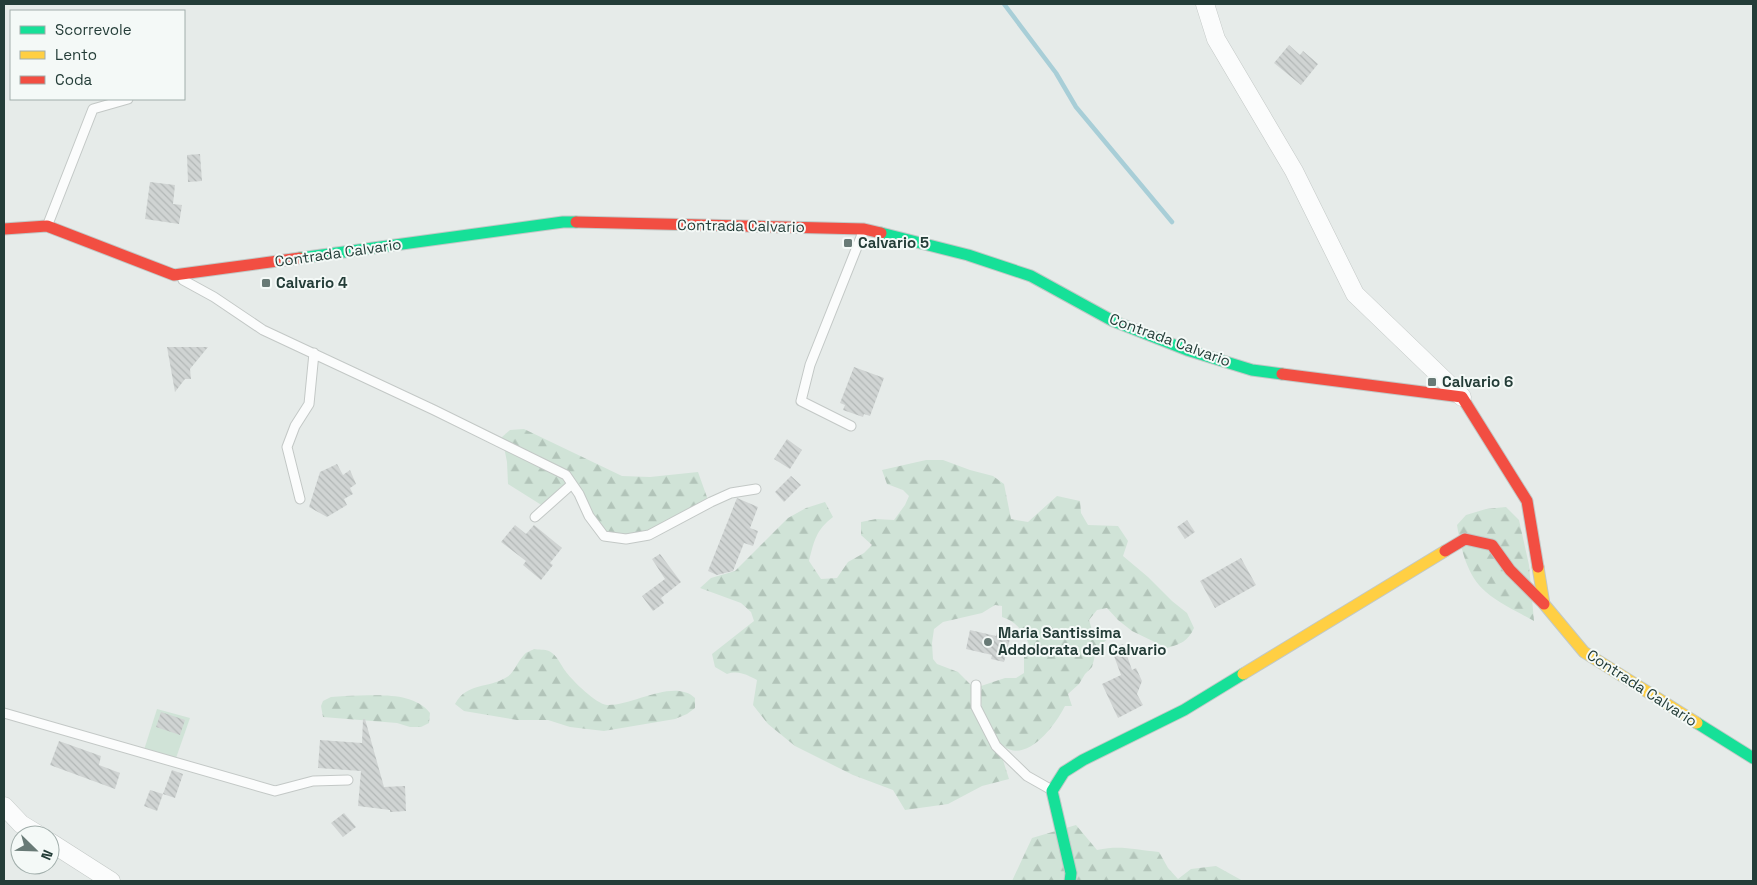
<svg xmlns="http://www.w3.org/2000/svg" width="1757" height="885" font-family="'Space Grotesk',sans-serif">
<style>
.green{fill:#d0e3d7}
.forest{fill:url(#forest-firs)}
.lines{fill:none;stroke-linecap:round;stroke-linejoin:round}
.stream{stroke:#a8ced7;stroke-width:4.5}
.building{fill:url(#building-back-hatch)}
.lane-casing{stroke:#c3c8c6;stroke-width:11}
.street-casing{stroke:#c3c8c6;stroke-width:19}
.fast-casing{stroke:#c1c8c6;stroke-width:13}
.slow-casing{stroke:#c1c8c6;stroke-width:13}
.jam-casing{stroke:#c1c8c6;stroke-width:13}
.lane{stroke:#fbfcfc;stroke-width:9}
.street{stroke:#fbfcfc;stroke-width:18}
.fast{stroke:#16e098;stroke-width:11}
.slow{stroke:#ffcf43;stroke-width:11}
.jam{stroke:#f24e42;stroke-width:11}
.poi-dot{fill:#687a76;stroke:#f4f9f7;stroke-width:2}
.labels{text-anchor:middle;stroke-width:4;stroke-linejoin:round;paint-order:stroke}
.street-label{font-size:15px;fill:#243d38;stroke:#f4f9f7}
.poi-label{font-size:15px;font-weight:bold;fill:#243d38;stroke:#f4f9f7;text-anchor:start}
</style>
<defs>
<pattern id="forest-firs" width="22" height="20" patternUnits="userSpaceOnUse" patternTransform="scale(1.25)"><rect width="22" height="20" fill="#d0e3d7"/><path d="M5 1l3.5 6h-7zM16 11l3.5 6h-7z" fill="#b2c4b9"/></pattern>
<pattern id="building-back-hatch" width="6" height="6" patternUnits="userSpaceOnUse" patternTransform="scale(1.25)"><rect width="6" height="6" fill="#d0d4d3"/><path d="M-1 5l2 2M0 0l6 6M5-1l2 2" fill="none" stroke="#b2b7b6"/></pattern>
</defs>
<rect width="100%" height="100%" fill="#e6ebe9"/>
<path class="green" d="M 157,709 L 190,718 L 176,758 L 144,750 Z"/>
<path class="forest" d="M 524,429 L 622,476 L 650,477 L 698,472 L 708,500 C 686,512 633,547 609,535 C 596,529 576,495 567,482 L 543,506 L 508,484 L 507,462 L 502,437 L 510,430 Z
M 926,460 L 943,460 L 970,470 L 993,476 L 1004,484 L 1011,519 L 1028,522 L 1057,496 L 1080,501 L 1081,513 L 1088,525 L 1118,526 L 1128,541 L 1123,556 L 1148,577 L 1172,601 L 1187,613 L 1194,628 C 1188,641 1181,644 1167,648 L 1132,631 L 1118,620 L 1107,608 L 1097,610 L 1089,620 L 1092,630 L 1110,630 L 1109,638 L 1097,648 L 1092,667 L 1085,674 L 1079,684 L 1068,694 L 1072,706 L 1065,706 C 1050,735 1014,776 991,730 C 982,713 980,706 981,686 L 1005,678 L 1016,678 L 1024,673 L 1024,656 L 1030,647 C 1025,633 1016,621 1002,617 L 1002,606 L 995,605 L 982,613 L 943,622 L 934,629 L 932,643 L 933,659 L 937,664 L 958,672 L 971,685 L 973,710 L 1002,757 L 1009,779 L 982,786 L 948,804 L 905,810 L 893,790 L 853,775 L 795,746 L 768,724 L 753,705 L 757,680 C 747,675 739,670 727,674 L 715,667 L 712,654 L 754,621 L 751,612 L 741,603 L 700,588 L 711,578 L 735,571 L 788,518 L 806,508 L 825,502 L 833,517 C 816,530 814,541 809,561 L 821,579 L 837,578 L 848,562 L 864,553 L 872,545 L 861,535 L 861,522 L 876,519 L 894,520 L 905,505 L 909,496 L 903,490 L 887,484 L 882,470 Z
M 1506,507 L 1519,520 L 1529,565 L 1534,621 C 1518,612 1500,604 1486,592 C 1467,576 1461,549 1457,525 L 1466,515 L 1486,509 Z
M 534,649 C 538,650 545,649 549,651 C 558,656 560,664 566,672 C 573,681 596,704 607,705 C 633,706 674,678 695,698 L 695,708 L 687,714 L 675,719 L 604,731 L 570,727 L 548,720 L 517,720 L 464,711 L 455,704 C 467,682 488,689 507,677 C 515,672 517,662 524,655 C 526,652 531,651 534,649 Z
M 345,696 C 372,696 412,690 430,713 L 429,723 L 421,727 L 410,727 L 397,723 L 323,717 L 321,706 L 323,701 L 331,697 Z
M 1076,825 L 1097,850 C 1122,845 1134,850 1159,852 L 1168,868 L 1178,879 L 1191,869 L 1216,866 L 1243,881 L 1012,881 L 1032,838 Z"/>
<g class="lines">
<path class="stream" d="M 1004,4 L 1056,73 L 1076,107 L 1172,222"/>
</g>
<path class="building" d="M 1289,45 L 1300,55 L 1303,51 L 1318,64 L 1301,85 L 1274,63 Z
M 200,154 L 202,181 L 188,182 L 187,155 Z
M 150,182 L 175,185 L 173,204 L 182,205 L 179,224 L 145,219 Z
M 167,347 L 208,347 L 190,369 L 191,379 L 185,379 L 175,392 Z
M 854,367 L 884,378 L 870,416 L 864,414 L 863,417 L 843,410 L 845,405 L 840,403 Z
M 787,439 L 802,450 L 790,469 L 774,459 Z
M 337,464 L 343,475 L 350,470 L 356,484 L 350,488 L 353,494 L 344,499 L 347,505 L 327,517 L 309,507 L 320,472 Z
M 791,476 L 801,485 L 784,502 L 775,492 Z
M 737,498 L 758,507 L 750,528 L 758,531 L 753,546 L 744,543 L 733,571 L 717,575 L 708,571 Z
M 1187,520 L 1195,532 L 1185,539 L 1177,527 Z
M 515,525 L 526,534 L 534,525 L 562,548 L 550,563 L 553,565 L 541,580 L 523,565 L 526,561 L 501,542 Z
M 660,554 L 681,582 L 661,598 L 664,603 L 653,611 L 642,596 L 665,579 L 652,559 Z
M 1241,558 L 1256,585 L 1215,608 L 1200,581 Z
M 970,630 L 996,636 L 997,632 L 1011,635 L 1004,662 L 991,659 L 992,655 L 966,649 Z
M 1123,644 L 1132,670 L 1136,668 L 1142,681 L 1137,694 L 1143,705 L 1118,718 L 1102,684 L 1121,675 L 1111,648 Z
M 161,712 L 185,720 L 180,735 L 156,727 Z
M 363,719 L 365,719 L 384,787 L 405,786 L 406,811 L 390,812 L 390,810 L 358,806 L 361,771 L 318,768 L 320,740 L 362,743 Z
M 59,741 L 101,756 L 99,765 L 120,773 L 115,789 L 50,765 Z
M 172,770 L 183,774 L 175,798 L 163,794 Z
M 150,790 L 163,794 L 157,811 L 144,806 Z
M 344,813 L 356,827 L 343,837 L 331,823 Z"/>
<g class="lines">
<g class="lane-casing">
<path id="lane" d="M 48,224 L 93,109 L 128,99
M 183,280 L 214,297 L 263,330 L 434,410 L 566,475 L 579,494 L 589,516 L 604,536 L 626,539 L 649,535 L 711,502 L 731,493 L 756,489
M 851,426 L 801,401 L 810,365 L 863,232
M 300,499 L 287,447 L 295,426 L 309,404 L 314,353
M 535,517 L 572,484
M 976,685 L 976,707 L 996,746 L 1027,776 L 1050,789
M 4,713 L 275,791 L 313,781 L 348,780"/>
</g>
<g class="street-casing">
<path id="street" d="M 1205,4 L 1216,39 L 1294,171 L 1355,294 L 1462,397
M 4,806 L 21,824 L 39,835
M 50,842 L 111,881"/>
</g>
<g class="fast-casing">
<path id="fast" d="M 881,233 L 968,255 L 1031,276 L 1113,321 L 1187,350 L 1252,370 L 1282,374
M 300,258 L 563,222 L 576,222
M 1697,723 L 1753,758
M 1070,881 L 1071,873 L 1052,791 L 1064,772 L 1083,760 L 1184,710 L 1243,674"/>
</g>
<g class="slow-casing">
<path id="slow" d="M 1538,567 L 1544,604 L 1584,652 L 1697,723
M 1243,674 L 1445,551"/>
</g>
<g class="jam-casing">
<path id="jam" d="M 576,222 L 864,229 L 881,233
M 4,229 L 47,226 L 174,275 L 300,258
M 1282,374 L 1462,397 L 1527,501 L 1538,567
M 1445,551 L 1465,539 L 1492,545 L 1510,570 L 1544,604"/>
</g>
<use href="#lane" class="lane"/>
<use href="#street" class="street"/>
<use href="#fast" class="fast"/>
<use href="#slow" class="slow"/>
<use href="#jam" class="jam"/>
</g>
<g class="poi-dot">
<rect x="843" y="238" width="10" height="10" rx="2.5"/>
<rect x="261" y="278" width="10" height="10" rx="2.5"/>
<rect x="1427" y="377" width="10" height="10" rx="2.5"/>
<circle cx="988" cy="642" r="5"/>
</g>
<g class="labels">
<g class="street-label">
<text transform="translate(741 226) rotate(1)" y="5">Contrada Calvario</text>
<text transform="translate(338 253) rotate(-8)" y="5">Contrada Calvario</text>
<text transform="translate(1170 340) rotate(20)" y="5">Contrada Calvario</text>
<text transform="translate(1642 688) rotate(33)" y="5">Contrada Calvario</text>
</g>
<g class="poi-label">
<text x="858" y="248">Calvario 5</text>
<text x="276" y="288">Calvario 4</text>
<text x="1442" y="387">Calvario 6</text>
<text x="998" y="638">Maria Santissima<tspan x="998" dy="17">Addolorata del Calvario</tspan></text>
</g>
</g>
<rect width="1757" height="885" fill="none" stroke="#243d38" stroke-width="10"/>
<rect x="10" y="10" width="175" height="90" fill="#f4f9f7" stroke="#a1aeab"/>
<rect x="20" y="26" width="25" height="8" fill="#16e098" stroke="#a1aeab"/>
<text x="55" y="35" font-size="15" fill="#243d38">Scorrevole</text>
<rect x="20" y="51" width="25" height="8" fill="#ffcf43" stroke="#a1aeab"/>
<text x="55" y="60" font-size="15" fill="#243d38">Lento</text>
<rect x="20" y="76" width="25" height="8" fill="#f24e42" stroke="#a1aeab"/>
<text x="55" y="85" font-size="15" fill="#243d38">Coda</text>
<g transform="translate(35 850) rotate(113)"><circle r="24" fill="#f4f9f7" stroke="#a1aeab"/>
<path d="M0-4L9 19L0 12L-9 19Z" fill="#687a76"/>
<text y="-8" font-size="14" font-weight="bold" text-anchor="middle" fill="#243d38">N</text>
</g>
</svg>
